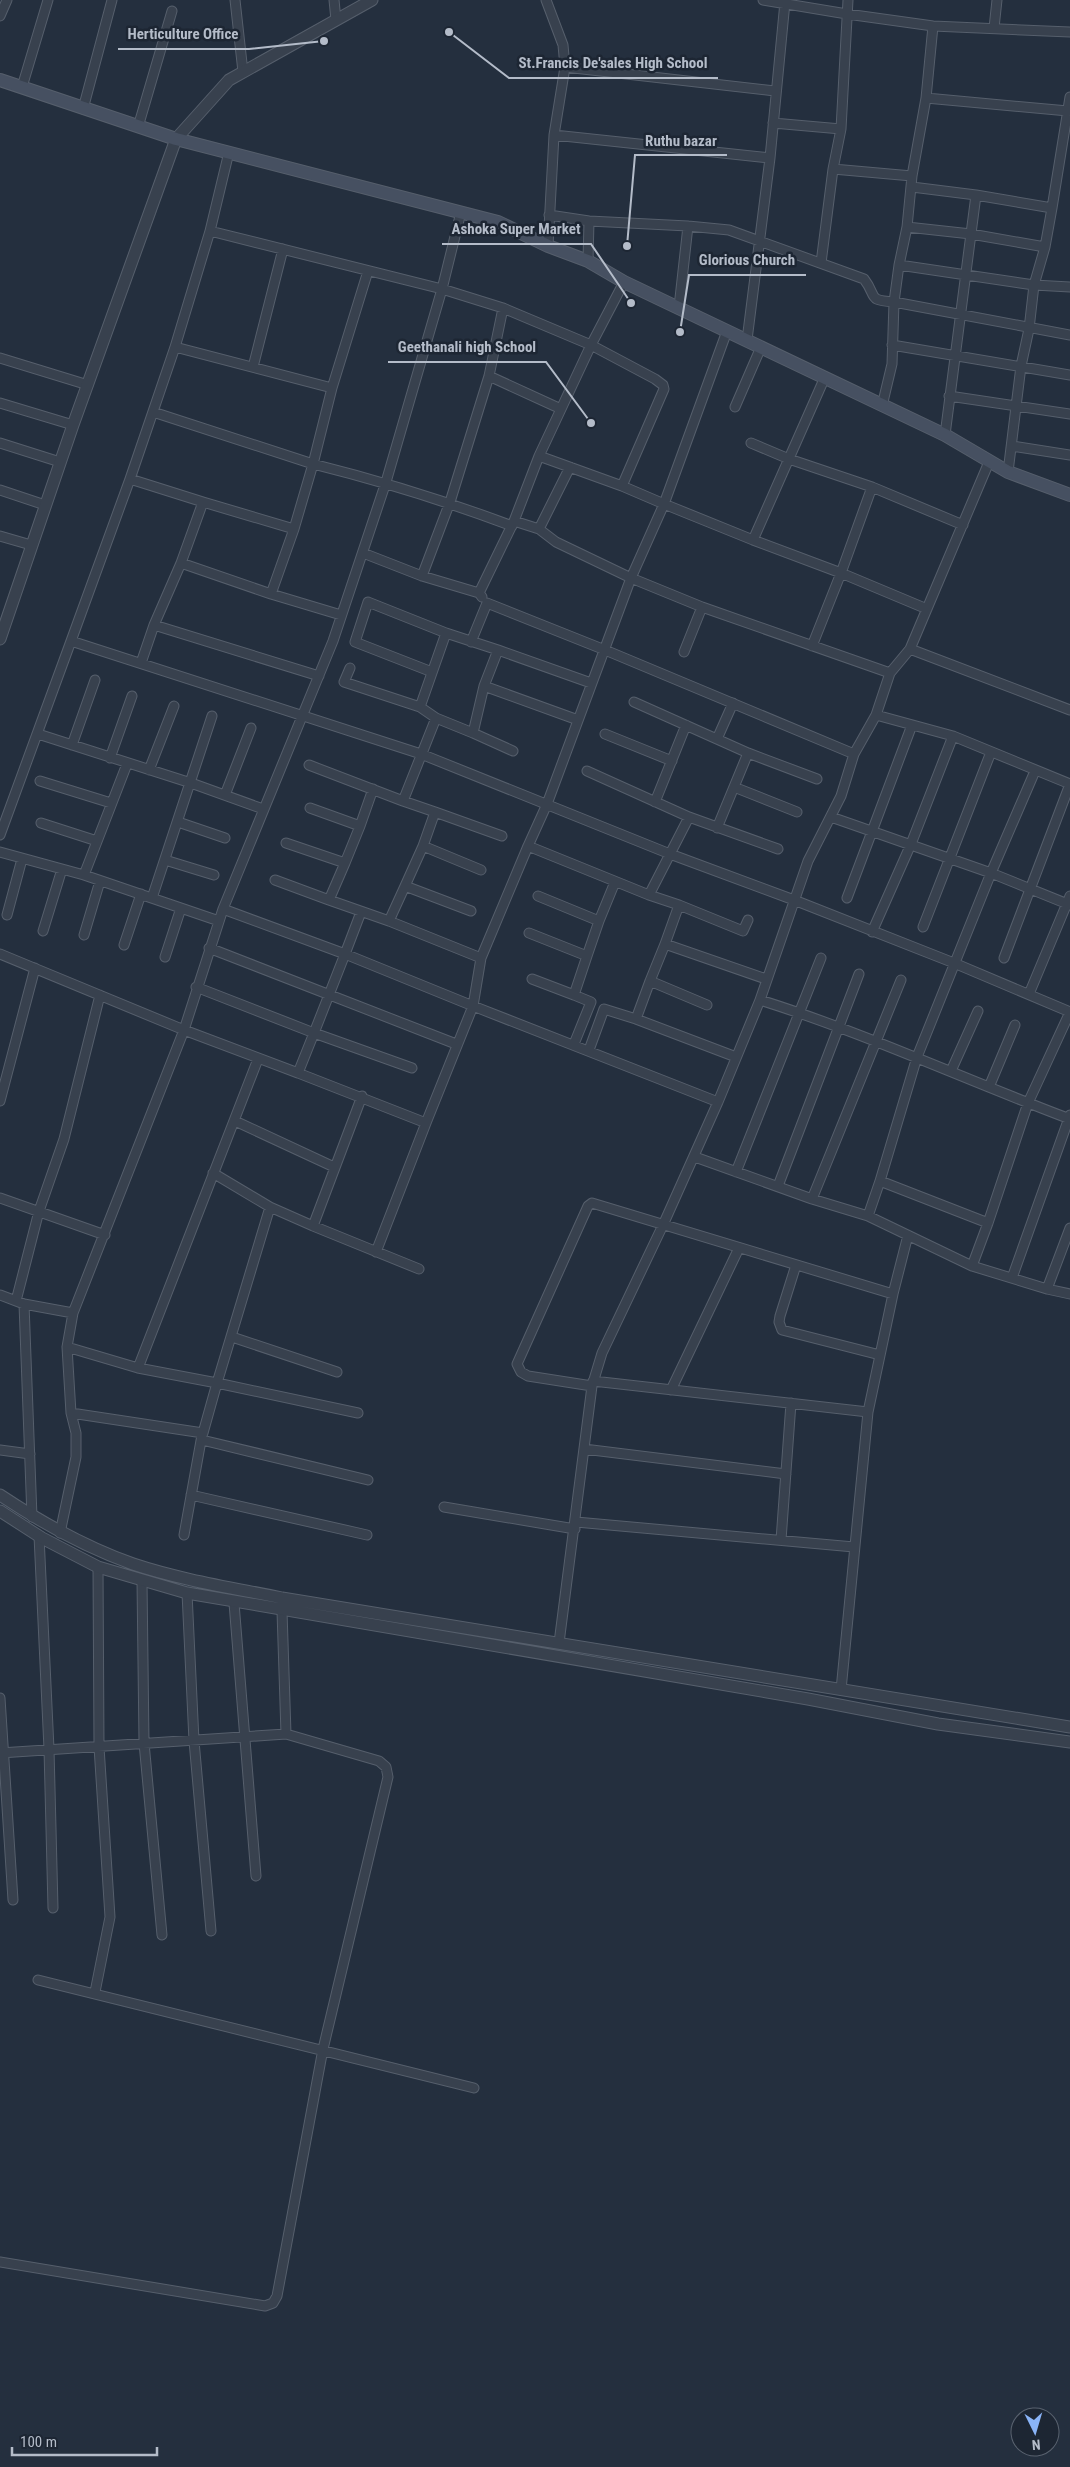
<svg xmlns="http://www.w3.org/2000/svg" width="1070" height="2467" font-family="'Roboto Condensed',sans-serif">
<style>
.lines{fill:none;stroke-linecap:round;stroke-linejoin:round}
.minor-casing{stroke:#565f6c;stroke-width:11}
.tertiary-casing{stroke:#565f6c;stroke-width:13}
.secondary-casing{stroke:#565f6c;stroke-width:14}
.minor{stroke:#38414e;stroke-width:9}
.tertiary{stroke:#38414e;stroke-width:11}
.secondary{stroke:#465061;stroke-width:12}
.leader{fill:none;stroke:#b4bcc9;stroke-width:2}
.callout-dot{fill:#b4bcc9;stroke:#1d2633;stroke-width:2}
.callout-label{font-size:15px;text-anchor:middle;font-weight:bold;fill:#b4bcc9;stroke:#1d2633;stroke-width:5;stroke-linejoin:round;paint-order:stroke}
</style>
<rect width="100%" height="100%" fill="#242f3e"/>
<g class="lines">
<g class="minor-casing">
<path id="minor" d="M 235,0 L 243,72
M 334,0 L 336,20
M 546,0 L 563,45 L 565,67 L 554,135 L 548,246
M 763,0 L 847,14 L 933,26 L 1070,32
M 0,16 L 7,0
M 994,28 L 997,0
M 565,67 L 775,91
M 22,87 L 48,0
M 926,98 L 1068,111
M 83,109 L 112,0
M 773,123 L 841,129
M 138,127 L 172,11
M 554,135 L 770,158
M 229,152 L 210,231 L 442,289 L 386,482 L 333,641 L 223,909 L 345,954 L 361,912
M 833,169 L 912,176
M 1052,208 L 1070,97
M 461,212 L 442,289 L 503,308 L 591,345 L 539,456 L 514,521
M 549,215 L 589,221 L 688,226 L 729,230 L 864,279 C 878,297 866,300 894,302 L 899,265 L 1034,285 L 1045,247 L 1052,208 L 976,195 L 912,187
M 907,227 L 971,234 L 1045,247
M 210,231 L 175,347 L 332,388 L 368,271
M 588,261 L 589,221
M 821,263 L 833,169 L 841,129 L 848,0
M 899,265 L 907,227 L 912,176 L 926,98 L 933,26
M 679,307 L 688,226
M 727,331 L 664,504 L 753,540 L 825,377
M 747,340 L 770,158 L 785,2
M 892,345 L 1070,375
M 0,358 L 88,385
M 253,367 L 283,249
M 489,376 L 561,409
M 332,388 L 313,464 C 381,481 446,501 512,526
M 949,396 L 1070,414
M 0,403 L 73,425
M 882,406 L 892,364 L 894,302 L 1070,335
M 735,407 L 761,347
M 153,412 L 313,464 L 294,529
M 945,435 L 976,195
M 0,443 L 60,462
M 751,443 L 789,459 L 872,487 L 963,525
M 1012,446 L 1070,455
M 1008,472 L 1021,366 L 1029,329 L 1034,285 L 1070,287
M 130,479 L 203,502 L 181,563 L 271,594 L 341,615
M 622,486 L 664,389 L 663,385 L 655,379 L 591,345 L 624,282
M 872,487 L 841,573 L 927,609
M 0,490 L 45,505
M 203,502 L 294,529 L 271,594
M 539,529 L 570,467
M 0,536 L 31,545
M 753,540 L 841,573 L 812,646
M 363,553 L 422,576 L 479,593 L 482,597
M 422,576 L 450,502 L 489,376 L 503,308
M 479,593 L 514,521 L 539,529 L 556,542 L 631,578 L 664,504 L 622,486 L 539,456
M 154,625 L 181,563
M 446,633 L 498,650 L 484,686 L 473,733 L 436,718 L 420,707 Z
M 71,641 L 130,479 L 175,347
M 471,642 L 487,603 L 605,650 L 854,754
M 910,649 L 1070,710
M 498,650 L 591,683
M 684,652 L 702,607
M 141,663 L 154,625 L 319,676
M 350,668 L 344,682 L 420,707
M 432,672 L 355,642 L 368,602 L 446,633
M 484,686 L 578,720
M 634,702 L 748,753 L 817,779
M 876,715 L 953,736 L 1070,784
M 473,733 L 513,751
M 38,734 L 191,783 L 263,809
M 605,734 L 672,761
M 717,739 L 733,703
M 72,745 L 95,680
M 110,758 L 132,696
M 309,765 L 403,801
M 149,770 L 174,706
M 587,771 L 689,817 L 778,849
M 1035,771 L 991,873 L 917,1057 L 880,1181 L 988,1223 L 1028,1103 L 1070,1012
M 40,781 L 111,803
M 734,787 L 797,812
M 225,795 L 251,728
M 655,802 L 686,725
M 310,808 L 360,826 L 373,789
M 435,812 L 403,801 L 436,718
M 831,817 L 991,873 L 1070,905
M 178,822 L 225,838
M 41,823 L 97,841
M 717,828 L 748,753
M 0,835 L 71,641 L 421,754 L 670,854 L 794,900 L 954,963 L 1070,1012
M 286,843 L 345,863 L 360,826
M 423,846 L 435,812 L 502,836
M 0,852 L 84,875 L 219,921
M 165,860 L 214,875
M 84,875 L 127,764
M 275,880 L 329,900 L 345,863
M 405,886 L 423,846 L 481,870
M 649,895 L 528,846 L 547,804 L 631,578 L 702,607 L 890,673
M 538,896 L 599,921 L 615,882
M 152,898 L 212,716
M 847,898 L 912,725
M 329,900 L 389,921 L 481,958
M 679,905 L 649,895 L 689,817
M 7,915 L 22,859
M 389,921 L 405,886 L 471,911
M 923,927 L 991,752
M 43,931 L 62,869
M 872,932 L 911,844 L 953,736
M 529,933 L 587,956 L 599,921
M 84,935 L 100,881
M 665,944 L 679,905 L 743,931 L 748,920
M 124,945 L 141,894
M 209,948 L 456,1044
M 0,954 L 184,1030 L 298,1073
M 165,957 L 181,908
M 1004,958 L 1070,784
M 532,979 L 574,995 L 587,956
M 650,981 L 665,944 L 766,979
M 196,987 L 314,1033 L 345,954 L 473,1006 L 481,958 L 528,846
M 1029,994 L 1070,896
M 574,995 L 591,1002 L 574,1044
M 760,1000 C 865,1033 966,1080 1070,1119
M 707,1005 L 650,981 L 636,1019 L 736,1057
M 589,1050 L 604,1009 L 636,1019
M 412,1068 L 314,1033 L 298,1073 L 426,1123 L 473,1006 L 718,1102
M 951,1071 L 978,1011
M 989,1087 L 1015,1025
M 0,1101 L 35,968
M 235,1121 L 334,1167
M 695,1157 L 812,1199 L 868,1216 L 972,1266 L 1047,1289 L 1070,1294
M 736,1172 L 821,958
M 778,1186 L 859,974
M 0,1198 L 105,1235
M 812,1199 L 901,980
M 270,1207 L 313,1226 L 362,1096
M 868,1216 L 880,1181
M 313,1226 L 419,1269
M 376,1252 L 426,1123
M 796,1265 L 780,1316 L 779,1322 L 782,1330 L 880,1355
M 972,1266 L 988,1223
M 1012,1278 L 1070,1115
M 1047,1289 L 1070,1228
M 0,1295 L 24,1304 L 73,1313 L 67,1347 L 71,1413 L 76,1433 L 76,1457 L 60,1533
M 16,1301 L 39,1211 L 64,1139 L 100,995
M 24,1304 L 32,1517
M 73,1313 L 184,1030 L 223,909
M 232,1337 L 337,1372
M 67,1347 L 138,1368 L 217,1383 L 270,1207 L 213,1173
M 138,1368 L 258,1059
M 593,1381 L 868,1412
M 592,1386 L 528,1376 L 521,1372 L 517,1364 L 588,1206 L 592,1203 L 893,1294
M 671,1390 L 739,1248
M 71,1413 L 203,1433 L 217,1383 L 358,1413
M 202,1440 L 368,1480
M 584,1449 L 786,1474
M 0,1450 L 30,1454
M 191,1495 L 367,1535
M 444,1507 L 575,1529
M 576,1522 L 854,1547
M 184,1535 L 202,1435
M 39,1536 L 49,1749 L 53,1908
M 781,1540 L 791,1403
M 142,1581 L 144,1743 L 162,1935
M 187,1593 L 194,1741 L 211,1931
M 234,1603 L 256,1876
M 282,1611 L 286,1734
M 559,1643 L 592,1386 L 602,1353 L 663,1225 L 718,1102 L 760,1000 L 808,861 L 841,796 L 854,754 L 876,715 L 890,673 L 910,649 L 989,462
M 841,1690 L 868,1412 L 893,1294 L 908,1235
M 0,1698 L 13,1900
M 0,1753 L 286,1734 L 379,1761 L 386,1767 L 388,1777 L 323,2049 L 277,2296 L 273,2303 L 265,2306 L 0,2262
M 38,1980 L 474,2088
M 95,1992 L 110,1917 L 99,1747 L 98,1567"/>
</g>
<g class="tertiary-casing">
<path id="tertiary" d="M 0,639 L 73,425 L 176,139 L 229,80 L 372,0
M 0,1495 C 42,1523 85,1547 133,1564 C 181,1580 233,1588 282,1598 L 1070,1727
M 0,1511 L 42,1538 L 98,1567 L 187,1593 L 808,1699 L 938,1724 L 1070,1742"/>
</g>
<g class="secondary-casing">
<path id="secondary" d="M 0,80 L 176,139 L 498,222 L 548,246 L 588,261 L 624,282 L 945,435 L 1008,472 L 1070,495"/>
</g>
<use href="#minor" class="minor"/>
<use href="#tertiary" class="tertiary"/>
<use href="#secondary" class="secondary"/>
</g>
<path class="leader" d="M324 41L249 49H118M449 32L509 78H718M627 246L635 155H727M631 303L591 244H442M680 332L689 275H806M591 423L546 362H388"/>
<g class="callout-dot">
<circle cx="324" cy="41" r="5"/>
<circle cx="449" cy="32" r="5"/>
<circle cx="627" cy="246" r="5"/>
<circle cx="631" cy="303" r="5"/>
<circle cx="680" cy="332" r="5"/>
<circle cx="591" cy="423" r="5"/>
</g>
<g class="callout-label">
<text x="183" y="39">Herticulture Office</text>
<text x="613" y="68">St.Francis De'sales High School</text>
<text x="681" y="146">Ruthu bazar</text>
<text x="516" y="234">Ashoka Super Market</text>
<text x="747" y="265">Glorious Church</text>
<text x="467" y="352">Geethanali high School</text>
</g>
<g transform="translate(1035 2432) rotate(175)"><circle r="24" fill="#1d2633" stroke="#59626f"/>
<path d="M0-4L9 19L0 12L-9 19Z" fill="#8ab4f8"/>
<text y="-8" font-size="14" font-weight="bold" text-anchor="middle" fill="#b4bcc9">N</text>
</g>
<path d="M12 2447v8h145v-8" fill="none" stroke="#b4bcc9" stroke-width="2.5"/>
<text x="20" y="2447" font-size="15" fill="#b4bcc9" stroke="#1d2633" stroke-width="4" paint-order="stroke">100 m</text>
</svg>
